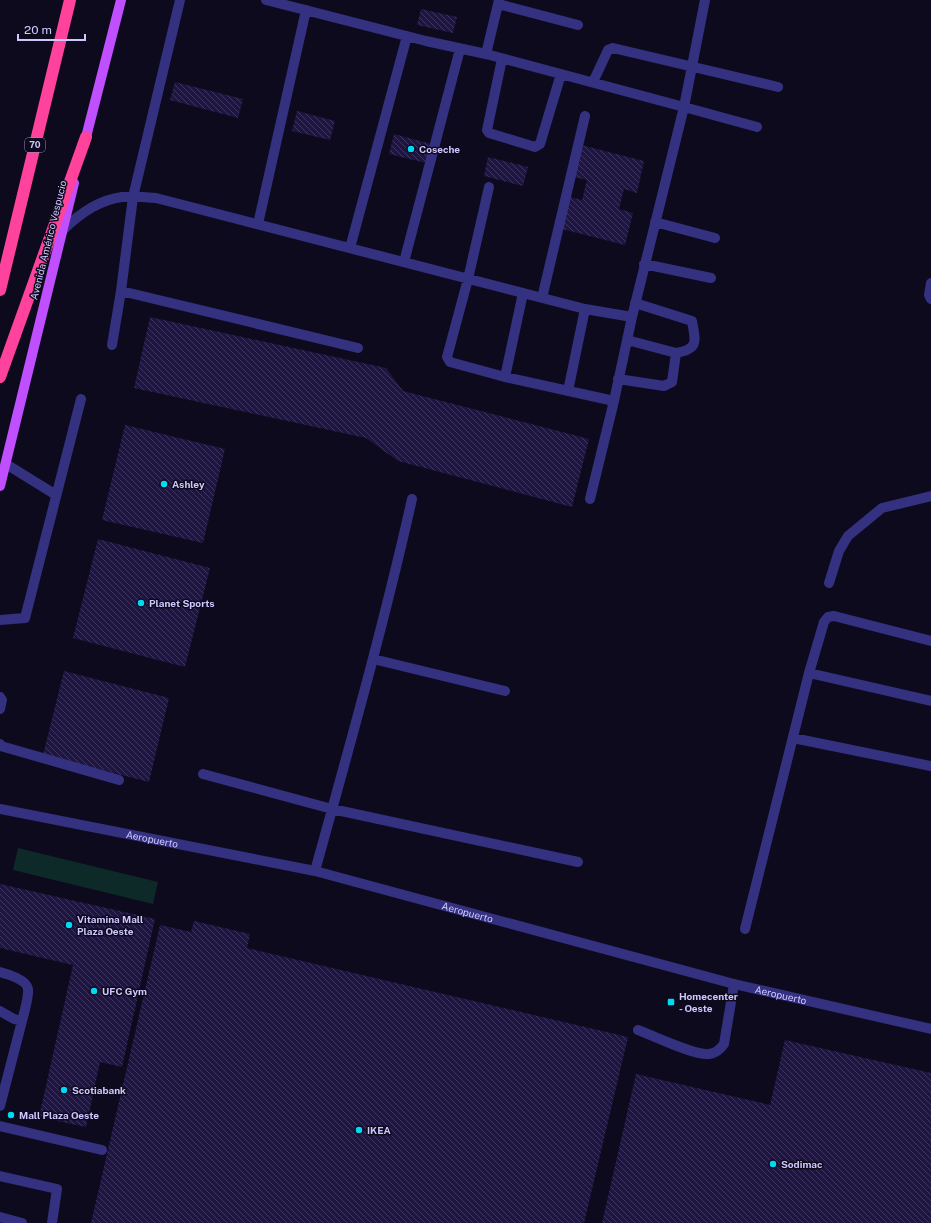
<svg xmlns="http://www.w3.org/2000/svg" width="931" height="1223" font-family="'Public Sans',sans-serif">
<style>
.green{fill:#0d2928}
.building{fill:url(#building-back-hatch)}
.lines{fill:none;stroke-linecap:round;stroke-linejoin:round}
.service{stroke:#353181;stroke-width:10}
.minor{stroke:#353181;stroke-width:10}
.primary{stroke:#bf4fff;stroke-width:10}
.motorway{stroke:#ff439c;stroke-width:12}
.poi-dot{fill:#00d9f3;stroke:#0e0a1e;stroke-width:1.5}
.labels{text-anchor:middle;stroke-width:3;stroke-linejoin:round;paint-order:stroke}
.shield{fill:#0e0a1e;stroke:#958fbc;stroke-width:1}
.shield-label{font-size:9px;font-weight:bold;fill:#cfc8ff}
.poi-label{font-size:10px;font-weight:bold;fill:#cfc8ff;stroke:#0e0a1e;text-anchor:start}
.street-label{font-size:10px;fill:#cfc8ff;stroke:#0e0a1e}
</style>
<defs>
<pattern id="building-back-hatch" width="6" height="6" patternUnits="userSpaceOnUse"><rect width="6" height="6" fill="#1e1541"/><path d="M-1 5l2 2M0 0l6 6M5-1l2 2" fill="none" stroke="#3e365e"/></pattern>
</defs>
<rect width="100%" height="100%" fill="#0e0a1e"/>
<path class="green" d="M 18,848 L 158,882 L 153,904 L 13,870 Z"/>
<path class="building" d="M 421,9 L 457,17 L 453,33 L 417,25 Z
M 175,82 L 243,99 L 238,118 L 170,100 Z
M 297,111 L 335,121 L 330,140 L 292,131 Z
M 394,134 L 431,144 L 426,163 L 389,154 Z
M 581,145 L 644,161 L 637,193 L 624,189 L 619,209 L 633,213 L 625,245 L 562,229 L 570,197 L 582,200 L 587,180 L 573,177 Z
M 488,157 L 528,167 L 523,186 L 484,176 Z
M 150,317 L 386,368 L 403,391 L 589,439 L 572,507 L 398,461 L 366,438 L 134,388 Z
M 125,425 L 225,449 L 203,543 L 102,520 Z
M 98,539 L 210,568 L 185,667 L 73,638 Z
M 64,671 L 169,698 L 149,782 L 43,755 Z
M 0,884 L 155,919 L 122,1067 L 100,1062 L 86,1127 L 39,1117 L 73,965 L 0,948 Z
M 194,921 L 250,934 L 247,948 L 628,1037 L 584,1223 L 91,1223 L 160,925 L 191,932 Z
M 785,1040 L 931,1073 L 931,1223 L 602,1223 L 636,1074 L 770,1105 Z"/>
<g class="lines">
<path class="service" d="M 266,0 L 426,41 L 486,54 L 684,107 L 632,317 L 614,401 L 505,377 L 450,362 L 447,357 L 468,279 L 489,187
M 705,0 L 684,107 L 757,127
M 498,4 L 578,25
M 486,54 L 499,0
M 502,59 L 487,130 L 489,133 L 535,147 L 540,144 L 561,74
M 593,82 L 608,50 L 613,48 L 778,87
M 655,222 L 715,238
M 258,224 L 306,10
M 63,230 C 79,214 99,200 122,197 C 133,196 145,197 156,198 L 585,309 L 632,317
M 350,248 L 407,36
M 404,262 L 460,49
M 644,264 L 711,278
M 931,283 L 929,295 L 931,299
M 121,291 L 358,348
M 542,298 L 585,116
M 635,303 L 692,321 C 695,340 700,349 676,353
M 112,345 L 121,291 L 133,197 L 180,0
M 505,377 L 523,293
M 618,379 L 664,386 L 672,382 L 676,353 L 627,340
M 568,391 L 585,309
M 6,464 L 56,495
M 590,499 L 614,401
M 829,583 L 839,551 L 848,536 L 882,508 L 931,496
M 0,620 L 25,618 L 81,399
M 931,641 L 834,616 L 828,617 L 824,622 L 809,673 L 931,701
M 373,659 L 505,691
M 0,697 L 2,700 L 0,709
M 793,738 L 931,766
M 0,744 L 1,746 L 119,780
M 203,774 L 332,809 L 578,862
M 315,871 C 349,748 384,624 412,499
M 745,929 L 809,673
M 0,972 C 8,974 27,980 28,989 C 29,997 24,1013 22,1021
M 0,1011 L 14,1019 L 22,1021 L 0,1106
M 638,1030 C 652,1035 695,1056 709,1054 C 716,1053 720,1050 724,1044 L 734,984
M 0,1126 L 102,1150
M 0,1176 L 57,1189 L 52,1223
M 0,1217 L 22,1223"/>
<path class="minor" id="s1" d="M 0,809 L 315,871 L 734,984 L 931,1029"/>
<path class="primary" d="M 84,145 L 121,0
M 0,486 L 74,183"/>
<path class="motorway" d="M 0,290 L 70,0
M 0,377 L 86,137"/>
</g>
<g class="poi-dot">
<circle cx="411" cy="149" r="4"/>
<circle cx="164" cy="484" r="4"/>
<circle cx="141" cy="603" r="4"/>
<circle cx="69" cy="925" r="4"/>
<circle cx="94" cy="991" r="4"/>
<rect x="667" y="998" width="8" height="8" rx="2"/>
<circle cx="64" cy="1090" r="4"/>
<circle cx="11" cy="1115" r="4"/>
<circle cx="359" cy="1130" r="4"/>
<circle cx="773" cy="1164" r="4"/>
</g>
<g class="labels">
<rect class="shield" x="25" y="138" width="20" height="14" rx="3"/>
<g class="shield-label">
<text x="35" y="148">70</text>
</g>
<g class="poi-label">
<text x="419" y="153">Coseche</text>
<text x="172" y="488">Ashley</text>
<text x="149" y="607">Planet Sports</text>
<text x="77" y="923">Vitamina Mall<tspan x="77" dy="12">Plaza Oeste</tspan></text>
<text x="102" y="995">UFC Gym</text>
<text x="679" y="1000">Homecenter<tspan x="679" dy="12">- Oeste</tspan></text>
<text x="72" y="1094">Scotiabank</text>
<text x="19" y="1119">Mall Plaza Oeste</text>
<text x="367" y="1134">IKEA</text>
<text x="781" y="1168">Sodimac</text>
</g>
<g class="street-label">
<text transform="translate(48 240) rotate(-76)" y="4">Avenida Américo Vespucio</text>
<text dy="4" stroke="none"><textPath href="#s1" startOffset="155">Aeropuerto</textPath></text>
<text dy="4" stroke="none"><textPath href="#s1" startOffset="479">Aeropuerto</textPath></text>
<text dy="4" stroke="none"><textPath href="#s1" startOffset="803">Aeropuerto</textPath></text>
</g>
</g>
<path d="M18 34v6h67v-6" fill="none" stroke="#cfc8ff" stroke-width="2"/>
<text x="24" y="34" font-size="12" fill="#cfc8ff" stroke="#0e0a1e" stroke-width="3" paint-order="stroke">20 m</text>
</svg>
